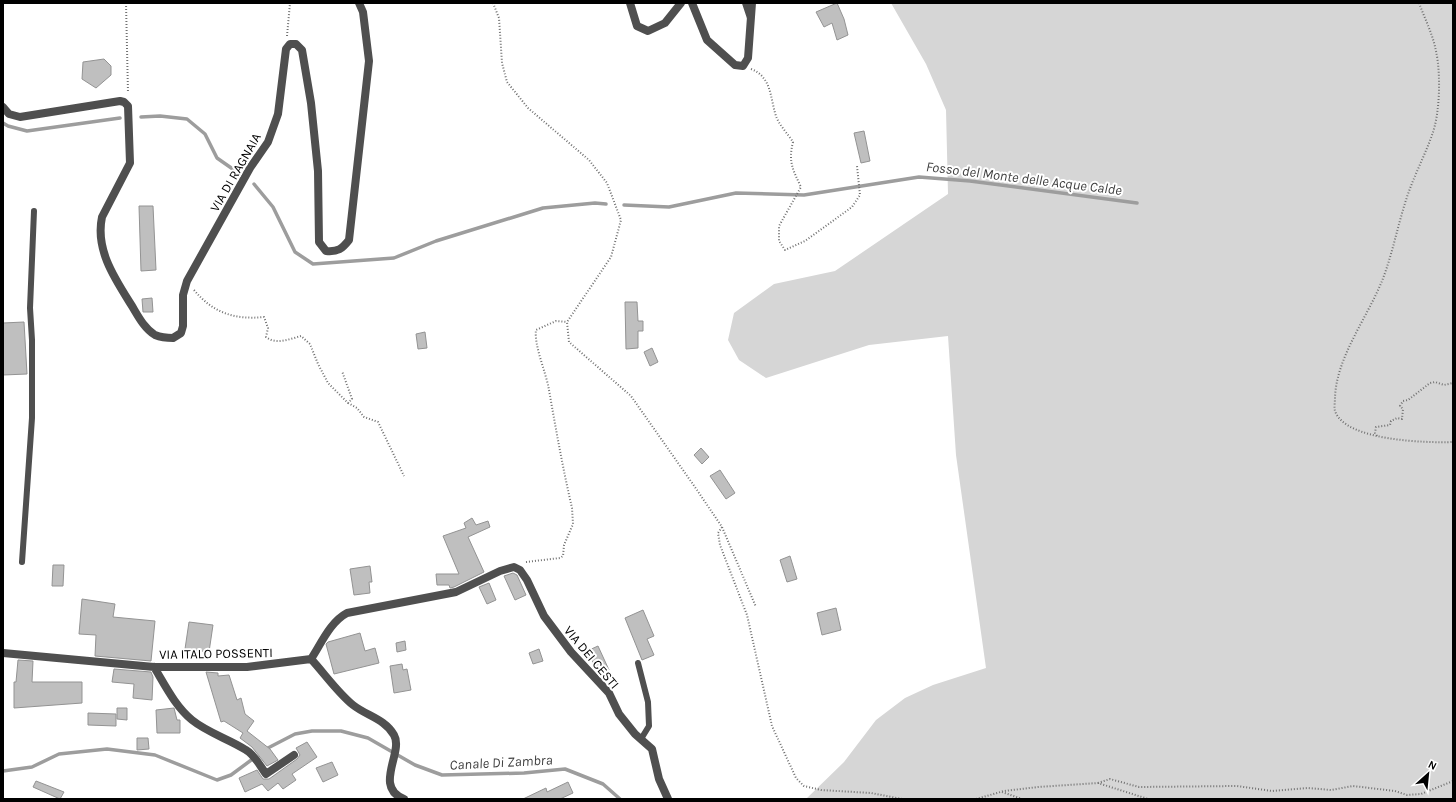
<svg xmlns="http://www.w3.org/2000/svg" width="1456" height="802" font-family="Karla,sans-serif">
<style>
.green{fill:#d6d6d6}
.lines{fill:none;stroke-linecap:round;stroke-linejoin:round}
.stream{stroke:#9d9d9d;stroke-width:3.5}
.building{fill:#bfbfbf;stroke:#939393}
.path{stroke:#717171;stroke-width:2;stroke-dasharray:1 2;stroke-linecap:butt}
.lane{stroke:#4f4f4f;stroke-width:6}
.street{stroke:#4f4f4f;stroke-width:8}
.labels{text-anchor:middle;stroke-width:4;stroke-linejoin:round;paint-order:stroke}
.street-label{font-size:13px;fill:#000;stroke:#fff}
.water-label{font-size:14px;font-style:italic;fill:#3e3e3e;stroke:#fff}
</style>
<rect width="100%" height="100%" fill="#fff"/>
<path class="green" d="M 891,3 L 1453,3 L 1453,799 L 806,799 L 844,762 L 876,720 L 905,698 L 933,685 L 986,668 L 956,455 L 948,336 L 869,345 L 766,378 L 739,360 L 728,340 L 734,313 L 774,284 L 835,271 L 948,194 L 946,110 L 926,64 Z"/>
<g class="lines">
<path class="stream" d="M 141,117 L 160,116 L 187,119 L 205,134 L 217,158 L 237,172
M 3,123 L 8,126 L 27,131 L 120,118
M 254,184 L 273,207 L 295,252 L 313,264 L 394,258 L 436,241 L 543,208 L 595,203 L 606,204
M 624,205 L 669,207 L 736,193 L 804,195 L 919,177 L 970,181 L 1137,203
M 266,749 L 295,734 L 312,731 L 341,731 L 368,738 L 415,765 L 442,775 L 524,773 L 565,769 L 603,784 L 620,799
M 3,771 L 32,767 L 59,754 L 107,749 L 155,755 L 217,780 L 231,775 L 254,758"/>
</g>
<path class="building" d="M 837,3 L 844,19 L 848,35 L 837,40 L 832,23 L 824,27 L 816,12 Z
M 104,59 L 111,66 L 111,75 L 96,88 L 82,79 L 83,62 Z
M 864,131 L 870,161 L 861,163 L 854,133 Z
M 139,206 L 153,206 L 156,270 L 141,271 Z
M 152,298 L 153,312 L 143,312 L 142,299 Z
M 625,302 L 637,302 L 638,321 L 643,321 L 643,331 L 638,331 L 638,348 L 626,349 Z
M 24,322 L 27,374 L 3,375 L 3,323 Z
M 425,332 L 427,348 L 418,349 L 416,334 Z
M 652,348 L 658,362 L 650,366 L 644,352 Z
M 701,448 L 709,457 L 702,464 L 694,455 Z
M 720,470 L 735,493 L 726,499 L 710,476 Z
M 472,518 L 476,525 L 488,521 L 490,527 L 468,537 L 484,572 L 454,587 L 450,588 L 449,585 L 437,585 L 436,574 L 459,574 L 443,536 L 466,528 L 464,523 Z
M 790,556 L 797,579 L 787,582 L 780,560 Z
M 53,565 L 64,565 L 63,586 L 52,586 Z
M 370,566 L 372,582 L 369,582 L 370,593 L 354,595 L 350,569 Z
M 513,573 L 517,575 L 526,595 L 515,600 L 504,576 Z
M 489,583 L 496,600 L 487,604 L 479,587 Z
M 82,599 L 115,604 L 113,617 L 155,621 L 151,661 L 95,656 L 96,635 L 79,634 Z
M 836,608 L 841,630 L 822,635 L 817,613 Z
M 643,610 L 654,636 L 647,639 L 654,655 L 642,660 L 625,618 Z
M 189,622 L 213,625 L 209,652 L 185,649 Z
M 360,633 L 365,651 L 375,648 L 379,663 L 334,674 L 326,644 L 328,642 Z
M 405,641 L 406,650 L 397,652 L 396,643 Z
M 598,646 L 609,670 L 599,674 L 587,651 Z
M 539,649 L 543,661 L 533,664 L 529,653 Z
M 18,660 L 33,661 L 32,682 L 82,682 L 82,703 L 14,708 L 14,682 L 16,682 Z
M 402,664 L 403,670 L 407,669 L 411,690 L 394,693 L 390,666 Z
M 114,669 L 151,672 L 153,677 L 152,700 L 133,698 L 134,684 L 112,682 Z
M 206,672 L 218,673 L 218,676 L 229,675 L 237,700 L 241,698 L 245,714 L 254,721 L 247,731 L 270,749 L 278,760 L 267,766 L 252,747 L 240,738 L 243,733 L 224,721 L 221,722 Z
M 117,708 L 127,708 L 127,720 L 117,719 Z
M 174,708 L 177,720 L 180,720 L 180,733 L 157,733 L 156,710 Z
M 88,713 L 116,714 L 116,726 L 88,725 Z
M 137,738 L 148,738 L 149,749 L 137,750 Z
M 307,742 L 317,757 L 292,774 L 296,780 L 283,789 L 278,783 L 268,791 L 262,784 L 245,792 L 239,778 L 257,770 L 263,779 L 269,779 L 297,759 L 300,755 L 296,748 Z
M 332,762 L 338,775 L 323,782 L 316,768 Z
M 36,781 L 64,792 L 60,799 L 33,787 Z
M 568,782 L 573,793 L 560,799 L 523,799 L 546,788 L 547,792 Z"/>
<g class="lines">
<path class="path" d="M 126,3 L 128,93
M 493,3 L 499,18 L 502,63 L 507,82 L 528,108 L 589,160 L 607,183 L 621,220 L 611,257 L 567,322 L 569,342 L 631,396 L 697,490 L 722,527 L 756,607
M 1419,3 C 1425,19 1433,35 1436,51 C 1441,74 1440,114 1432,135 C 1425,155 1415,174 1408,194 C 1398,223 1393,253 1382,281 C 1367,318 1336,358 1335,398 C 1335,402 1334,407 1335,411 C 1345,441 1427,443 1453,442
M 287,36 L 290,3
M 751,69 C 772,77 770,98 776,116 C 779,125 788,134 793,142 C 788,162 793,170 801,187 L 779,226 L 779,241 L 785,250 L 805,241 L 852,207 L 860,195 L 857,166
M 194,290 C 213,313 235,320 264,317 L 268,328 L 266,337 C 276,345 290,339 301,336 L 310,344 L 318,364 L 328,383 L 348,403 L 352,399 L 342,371
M 348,403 L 357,408 L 364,417 L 378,422 L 404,476
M 1377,436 L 1375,433 L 1376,427 L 1390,425 L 1391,421 L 1397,418 L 1402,419 L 1403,409 L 1400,406 L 1403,401 L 1408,400 L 1430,383 L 1435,382 L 1444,385 L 1453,383
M 722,527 L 718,533 L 720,545 L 747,615 L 772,726 L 796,778 L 804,786 L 821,790 L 871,793 L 902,799
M 526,562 L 560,558 L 563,556 L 564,545 L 573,524 L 572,508 C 563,469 556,430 549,390 C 546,372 534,346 536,330 L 556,321 L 567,322
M 1098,783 L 1110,779 L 1139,787 L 1237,786 L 1272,791 L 1308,788 L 1331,790 L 1353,786 L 1395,791 L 1407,795 L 1421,794 L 1453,781
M 1002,792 L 1022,799
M 976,799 L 1004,791 L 1038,787 L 1098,783 L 1148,799"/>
<path class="lane" d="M 745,3 L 750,18
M 22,562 L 32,418 L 32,340 L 30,308 L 34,211
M 638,663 L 648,702 L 649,726 L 641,739"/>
<path class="street" d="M 630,3 L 637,26 L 648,31 L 665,23 L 681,3
M 692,3 L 707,40 L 735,65 L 743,66 L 748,58 L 752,3
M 3,107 L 9,114 L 20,117 L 120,101 L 124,102 L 128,106 L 130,163 L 102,217 C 95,250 115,279 132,306 C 138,316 144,328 155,335 C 160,337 167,338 173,338 L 181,333 L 183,326 L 183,295 L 187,281 L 250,168 L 268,142 L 278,114 L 286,49 L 290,44 L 296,44 L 302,50 L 311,103 L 318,171 L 319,242 L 326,251 C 338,252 342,249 349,240 L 369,61 L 363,12 L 359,3
M 3,653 L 154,667 L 247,667 L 311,659 C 321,644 330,622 347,613 L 456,592 L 500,571 L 514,567 L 520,570 L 527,580 L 544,616 L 571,652 L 609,693 L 619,714 L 635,734 L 652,749 L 659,779 L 668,799
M 311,659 C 324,673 338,693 353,705 C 367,716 385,719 394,735 C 404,752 373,787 404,799
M 154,667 C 165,685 175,706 192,720 C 208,733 229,739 246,750 C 255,755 260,766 266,774 L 294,755"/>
</g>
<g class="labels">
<g class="street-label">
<text transform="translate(235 172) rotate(-60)" y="5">VIA DI RAGNAIA</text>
<text transform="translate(216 653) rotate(-1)" y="5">VIA ITALO POSSENTI</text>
<text transform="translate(592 657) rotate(50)" y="5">VIA DEI CESTI</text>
</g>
<g class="water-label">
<text transform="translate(1024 178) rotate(7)" y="5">Fosso del Monte delle Acque Calde</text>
<text transform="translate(501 762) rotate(-3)" y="5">Canale Di Zambra</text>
</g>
</g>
<rect width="1456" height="802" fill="none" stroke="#000000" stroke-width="8"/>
<g transform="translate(1428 774) rotate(27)" stroke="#ffffff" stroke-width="3" paint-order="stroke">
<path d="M0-3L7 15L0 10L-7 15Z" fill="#000000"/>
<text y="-6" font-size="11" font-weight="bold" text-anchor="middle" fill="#000000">N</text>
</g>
</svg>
